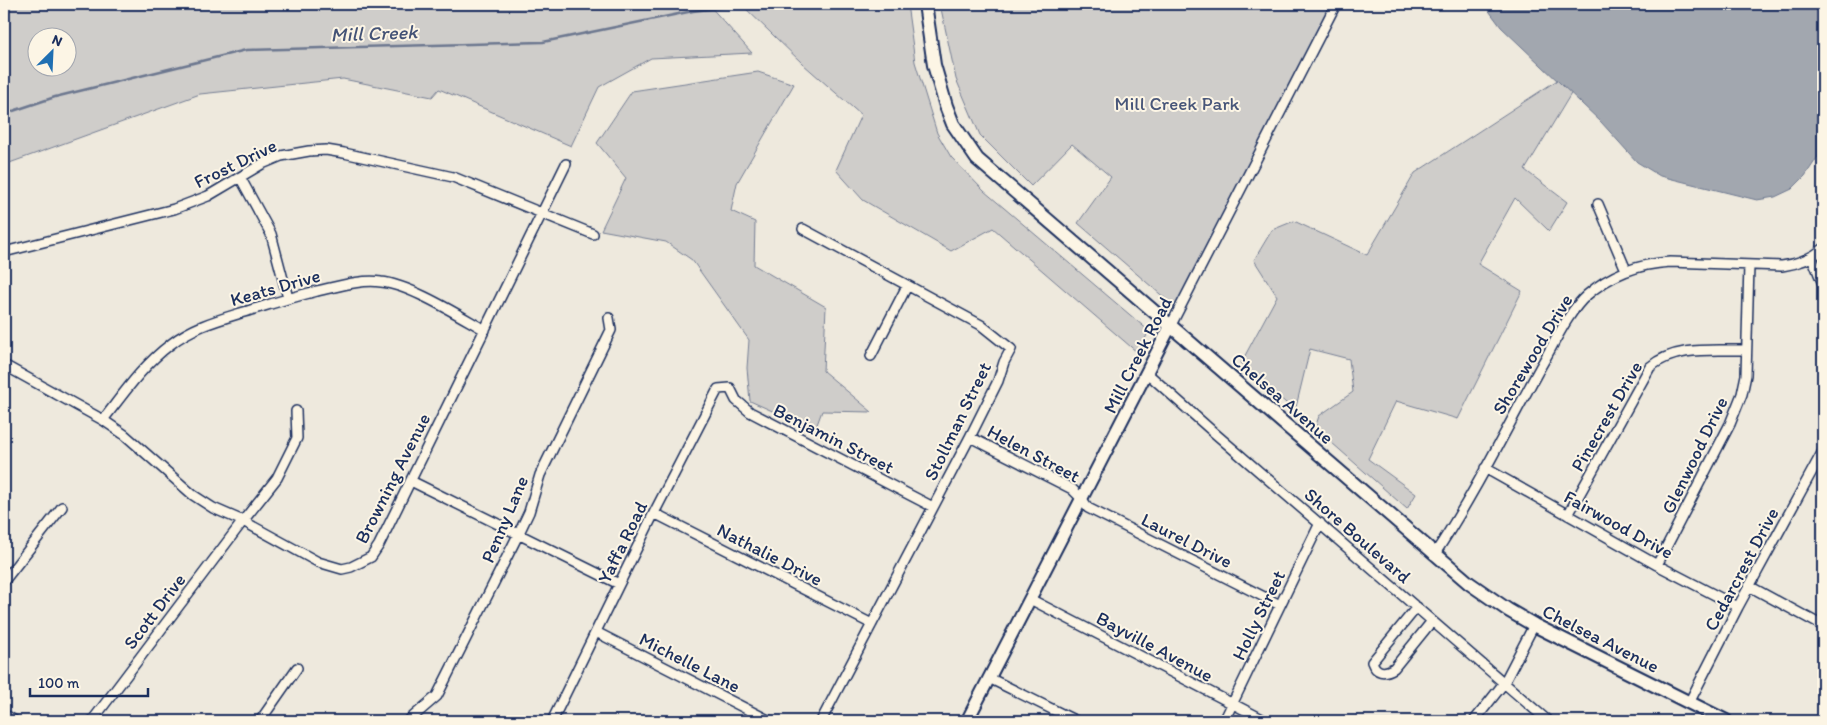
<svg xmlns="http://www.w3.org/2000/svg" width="1827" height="725" font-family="Itim,sans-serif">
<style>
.green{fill:#cfcdca;stroke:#757e94;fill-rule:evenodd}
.water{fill:#a2a7af;stroke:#6c778f}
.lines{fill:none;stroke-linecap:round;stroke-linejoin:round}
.stream{stroke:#6c778f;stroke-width:2.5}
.minor-casing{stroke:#1b2f5e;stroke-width:12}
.tertiary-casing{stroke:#1b2f5e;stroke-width:15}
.secondary-casing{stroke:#1b2f5e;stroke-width:16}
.minor{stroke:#fcf5e5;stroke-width:9}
.tertiary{stroke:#fcf5e5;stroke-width:11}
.secondary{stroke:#fcf5e5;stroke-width:12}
.labels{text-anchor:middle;stroke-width:4;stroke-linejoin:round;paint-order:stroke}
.park-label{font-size:19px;fill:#485679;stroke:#fcf5e5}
.street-label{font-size:19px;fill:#1b2f5e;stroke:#fcf5e5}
.water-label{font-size:20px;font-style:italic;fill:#445376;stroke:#fcf5e5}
</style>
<rect width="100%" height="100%" fill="#eee9dd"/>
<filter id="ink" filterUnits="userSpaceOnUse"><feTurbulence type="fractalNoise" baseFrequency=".02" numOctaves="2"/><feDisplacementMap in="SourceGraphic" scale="10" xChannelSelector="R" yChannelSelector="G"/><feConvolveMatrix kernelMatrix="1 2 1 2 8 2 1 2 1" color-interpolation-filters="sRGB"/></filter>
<g filter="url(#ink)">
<path class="green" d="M 4,4 L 708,4 L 752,53 L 651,58 L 599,87 L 571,146 L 439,89 L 432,97 L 343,79 L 200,94 L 4,165 ZM 38,38 L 68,38 L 68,68 L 38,68 Z
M 741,4 L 907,4 L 915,62 L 937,133 L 951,157 L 984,191 L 1149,331 L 1138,353 L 993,228 L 951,251 L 863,200 L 836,170 L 861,115 L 803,64 Z
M 940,4 L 1337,4 L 1182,313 L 1078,223 L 1111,177 L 1072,144 L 1031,186 L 980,135 L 956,79 Z
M 758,72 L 794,84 L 737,183 L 731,211 L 755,222 L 754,265 L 826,307 L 823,371 L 872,412 L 822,411 L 815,430 L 750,401 L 747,368 L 749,340 L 692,260 L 666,242 L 601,230 L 626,178 L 597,143 L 632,91 Z
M 1559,79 L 1572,92 L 1525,170 L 1567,202 L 1549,231 L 1515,198 L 1478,264 L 1522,291 L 1458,419 L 1396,401 L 1368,459 L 1416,494 L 1407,509 L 1315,428 L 1319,416 L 1353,392 L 1349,359 L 1310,349 L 1295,411 L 1241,363 L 1277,296 L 1254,260 L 1272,230 L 1294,221 L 1367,255 L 1415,173 Z"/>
<path class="water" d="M 1484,4 L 1823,4 L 1823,149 L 1805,176 L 1792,189 L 1775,197 L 1757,200 L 1660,176 L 1637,162 L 1601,122 L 1501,27 Z"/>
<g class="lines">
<path class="stream" d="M 4,114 L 55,97 L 246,50 L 543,42 L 693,11 L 749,4"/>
<g class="minor-casing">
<path id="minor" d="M 240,177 L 271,234 L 288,298
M 1598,204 L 1626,270
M 803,229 L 981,325 L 1011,349 L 1004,362 L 998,381 L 970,437 L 821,721
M 4,252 L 174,209 L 208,196 L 262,164 L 281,156 L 309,151 L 326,150 L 344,153 L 453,177 L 593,234
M 1812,257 L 1823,284
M 1171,325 L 1336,4
M 871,356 L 907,286
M 4,365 L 103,420 L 125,435 L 193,495 L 213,508 L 243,521 L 318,562 L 342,569 L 351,567 L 371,557 L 379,545 L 566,164
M 1147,373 L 1211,430 L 1548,721
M 103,420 C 124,393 143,365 171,344 C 192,327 218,320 244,312 C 268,305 292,297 317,291 C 337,287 360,279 381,282 C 411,285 458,315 485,330
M 970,437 L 1072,489 L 1082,499 L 1088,508 L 1280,605
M 1485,468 L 1657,565 L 1738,607
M 411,481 L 619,584
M 654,513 L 872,624
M 1568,515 L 1650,367 C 1676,345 1715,351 1746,350
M 1434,555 C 1474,495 1506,429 1541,366 C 1554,344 1568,312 1587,295 C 1611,274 1638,264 1670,262 L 1782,266 C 1797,264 1811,259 1823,249
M 1657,565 L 1730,424 L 1742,394 L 1746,375 L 1749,265
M 4,581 L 62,507
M 1749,586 L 1823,626
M 1030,599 L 1266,721
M 1417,607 L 1372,662 C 1376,673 1384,674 1394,668 L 1432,621
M 596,632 L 770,721
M 989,678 L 1076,721
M 1689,703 L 1738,607 L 1823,451
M 4,714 L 15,721
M 92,721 L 243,521 L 277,478 L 297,438 L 296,411
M 260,721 L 297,668
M 408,721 L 437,696 L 519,533 L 529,512 L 540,475 L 611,330 L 609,318
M 552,721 L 654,513 L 718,389 L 730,388 L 736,400 L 750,412 L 933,507
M 1224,721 L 1320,523
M 1474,721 L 1504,683 L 1534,625"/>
</g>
<g class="tertiary-casing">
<path id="tertiary" d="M 967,721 L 1171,325"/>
</g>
<g class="secondary-casing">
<path id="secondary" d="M 925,4 L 934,65 L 946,106 L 953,124 L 977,159 L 1469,583 L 1508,610 L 1534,625 L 1726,721"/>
</g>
<use href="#minor" class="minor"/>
<use href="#tertiary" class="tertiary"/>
<use href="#secondary" class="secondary"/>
</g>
</g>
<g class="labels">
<g class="park-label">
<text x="1177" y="110">Mill Creek Park</text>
</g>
<g class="street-label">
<text transform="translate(235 163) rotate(-26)" y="7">Frost Drive</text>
<text transform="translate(275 287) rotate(-16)" y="7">Keats Drive</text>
<text transform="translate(1532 354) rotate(-59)" y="7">Shorewood Drive</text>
<text transform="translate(1137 355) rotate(-63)" y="7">Mill Creek Road</text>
<text transform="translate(1283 398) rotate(41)" y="7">Chelsea Avenue</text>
<text transform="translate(1606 416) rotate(-60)" y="7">Pinecrest Drive</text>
<text transform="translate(957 421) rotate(-64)" y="7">Stollman Street</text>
<text transform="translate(834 438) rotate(27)" y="7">Benjamin Street</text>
<text transform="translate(1034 453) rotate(28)" y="7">Helen Street</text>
<text transform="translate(1694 455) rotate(-64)" y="7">Glenwood Drive</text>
<text transform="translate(392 478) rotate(-63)" y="7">Browning Avenue</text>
<text transform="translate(504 519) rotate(-67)" y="7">Penny Lane</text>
<text transform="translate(1619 524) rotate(29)" y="7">Fairwood Drive</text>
<text transform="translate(1358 535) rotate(41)" y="7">Shore Boulevard</text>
<text transform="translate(1187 540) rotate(27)" y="7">Laurel Drive</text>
<text transform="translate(622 542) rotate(-64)" y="7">Yaffa Road</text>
<text transform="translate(770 554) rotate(27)" y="7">Nathalie Drive</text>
<text transform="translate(1741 569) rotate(-62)" y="7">Cedarcrest Drive</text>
<text transform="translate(154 611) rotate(-53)" y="7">Scott Drive</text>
<text transform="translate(1258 615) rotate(-64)" y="7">Holly Street</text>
<text transform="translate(1601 638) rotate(27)" y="7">Chelsea Avenue</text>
<text transform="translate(1155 646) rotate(28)" y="7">Bayville Avenue</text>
<text transform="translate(690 662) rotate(27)" y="7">Michelle Lane</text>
</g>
<g class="water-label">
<text transform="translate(374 33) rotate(-2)" y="7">Mill Creek</text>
</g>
</g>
<rect width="1827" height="725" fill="none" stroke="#fcf5e5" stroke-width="20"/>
<rect x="10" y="10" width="1807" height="705" fill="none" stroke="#1b2f5e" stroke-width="2" filter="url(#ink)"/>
<g transform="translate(52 52) rotate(24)"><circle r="24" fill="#fcf5e5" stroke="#a2a6af"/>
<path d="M0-4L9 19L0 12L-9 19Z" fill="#1f6fb2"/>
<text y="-8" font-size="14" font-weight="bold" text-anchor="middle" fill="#1b2f5e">N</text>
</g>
<path d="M30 688v8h118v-8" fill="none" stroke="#1b2f5e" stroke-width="2.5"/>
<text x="38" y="688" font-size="15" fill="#1b2f5e" stroke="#fcf5e5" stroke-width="4" paint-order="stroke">100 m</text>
</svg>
